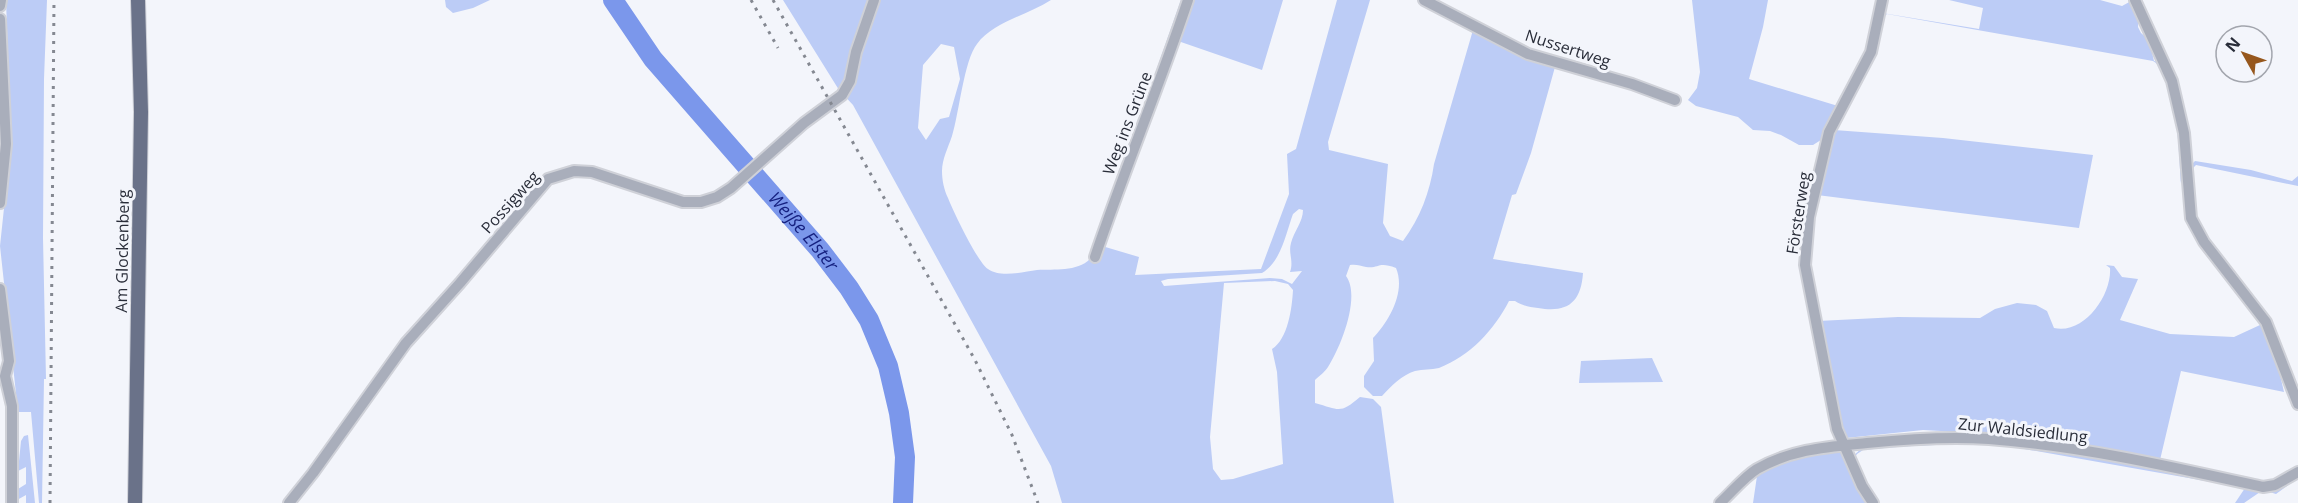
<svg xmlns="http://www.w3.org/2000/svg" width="2298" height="503" font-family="'Open Sans',sans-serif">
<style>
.green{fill:#bcccf6;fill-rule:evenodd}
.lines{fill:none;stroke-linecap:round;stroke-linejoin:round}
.river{stroke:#7b97eb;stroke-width:20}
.minor-casing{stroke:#cfd1d8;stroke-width:14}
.major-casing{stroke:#cfd1d8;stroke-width:16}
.minor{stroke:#a9aebb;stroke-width:10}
.major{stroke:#6a7289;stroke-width:14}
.rail{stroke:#848891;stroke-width:3;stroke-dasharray:3 6;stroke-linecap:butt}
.labels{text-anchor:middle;stroke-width:6;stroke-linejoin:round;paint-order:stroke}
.street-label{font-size:16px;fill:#292d39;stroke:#f3f5fb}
.water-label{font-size:18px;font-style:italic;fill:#162180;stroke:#f3f5fb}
</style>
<rect width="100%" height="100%" fill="#f3f5fb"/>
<path class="green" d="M 6,0 L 47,0 L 44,79 L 43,238 L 46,379 L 44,379 L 42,503 L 39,503 L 31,412 L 18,412 L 0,246 L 11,142 Z
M 445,0 L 490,0 L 473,8 L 453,13 L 446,7 Z
M 783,0 L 1051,0 C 1028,15 993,22 977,44 C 964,60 959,114 952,136 C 948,148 942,159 942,171 C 942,180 944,190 948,198 C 953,211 978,263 988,269 C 1000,278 1023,272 1037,270 C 1054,269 1077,272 1090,259 L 1181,0 L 1185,0 L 1102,246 L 1139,257 L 1135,275 L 1261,269 L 1289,194 L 1287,154 L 1296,149 L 1337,0 L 1370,0 L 1328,142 L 1329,150 L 1388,164 L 1383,223 L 1390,236 L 1403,241 C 1420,218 1430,192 1434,164 L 1473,30 L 1555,67 L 1531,153 L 1516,194 L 1512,195 L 1493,259 L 1583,273 C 1581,303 1567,313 1538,308 C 1529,307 1523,306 1515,301 L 1509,301 C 1494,330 1470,356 1439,368 C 1431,370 1423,369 1415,371 C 1402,375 1391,386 1382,396 L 1373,396 L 1364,387 L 1364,376 L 1374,361 L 1373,338 C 1389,321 1406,292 1396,268 C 1378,261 1379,269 1366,267 C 1360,266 1357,264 1350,265 L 1346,276 C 1361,296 1341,347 1328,367 C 1325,372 1319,376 1315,380 L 1315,403 C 1340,410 1340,414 1360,397 L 1373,399 L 1381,407 L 1394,503 L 1062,503 L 1051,466 L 853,105 L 839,90 ZM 941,44 L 954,47 L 960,79 L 949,117 L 940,119 L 926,140 L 918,128 L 923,65 ZM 1299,209 L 1303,210 C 1303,222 1294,231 1291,243 C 1288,253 1294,261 1290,272 L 1302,271 L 1292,284 L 1282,279 L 1270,278 L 1164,286 L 1161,281 L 1168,279 L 1262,273 C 1281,262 1286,233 1293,214 ZM 1275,281 L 1288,284 L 1293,290 C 1292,308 1288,339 1272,349 L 1277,372 L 1283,464 L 1233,479 L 1221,480 L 1213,469 L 1210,437 L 1224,283 Z
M 1191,0 L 1283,0 L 1262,70 L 1178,41 Z
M 1692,0 L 1768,0 L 1763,27 L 1749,79 L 1838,106 L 1824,138 L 1813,145 L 1799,145 L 1781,135 L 1770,131 L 1753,130 L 1738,117 L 1696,106 L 1688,100 L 1697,88 L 1700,72 Z
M 1949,0 L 2100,0 L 2122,6 L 2133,0 L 2139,15 L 2138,27 L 2141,33 L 2149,40 L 2154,61 L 2161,62 L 2164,67 C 2177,103 2188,145 2181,183 C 2179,155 2178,76 2153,61 L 1887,14 L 1882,18 L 1873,50 L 1854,94 L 1852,94 L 1872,50 L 1882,13 L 1979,29 L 1983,8 Z
M 1834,130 L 1943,138 L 2093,155 L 2079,228 L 1817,195 Z
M 2195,161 L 2251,170 L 2292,181 L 2298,176 L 2298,186 L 2196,165 L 2189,172 L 2190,166 Z
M 2106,265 L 2114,266 L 2122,277 L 2138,279 L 2120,320 L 2170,334 L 2234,337 L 2260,325 L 2265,328 L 2277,362 L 2284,392 L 2181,371 L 2160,460 L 1995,434 L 1923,430 L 1846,438 L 1837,413 L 1818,321 L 1898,317 L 1980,318 L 1995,309 L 2017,303 L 2036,305 L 2047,311 L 2054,328 C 2084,335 2112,295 2110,268 Z
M 1652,358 L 1663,382 L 1579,383 L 1581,361 Z
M 28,435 L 35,503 L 26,503 L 26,495 L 17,500 L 18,489 L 26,484 L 26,467 L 18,471 L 21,441 L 24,436 Z
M 1921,442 L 1981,443 L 2048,449 L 2264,489 L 2298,478 L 2276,494 L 2263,490 L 2244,503 L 2235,503 L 2245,488 L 2013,447 C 1963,442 1914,445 1863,450 L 1857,454 L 1854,459 L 1853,456 L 1861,449 Z
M 1838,450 L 1843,455 L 1867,503 L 1753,503 L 1757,476 L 1798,454 Z"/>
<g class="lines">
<path class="river" id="s1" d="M 613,0 L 653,59 L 820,250 L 849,288 L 869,320 L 888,366 L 899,413 L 905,457 L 903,503"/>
<g class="minor-casing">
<path id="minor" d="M 1424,0 L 1528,54 L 1632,84 L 1675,100
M 2135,0 L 2172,81 L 2184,133 L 2191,218 L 2204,242 L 2266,322 L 2298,404
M 0,6 L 1,0
M 0,19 L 6,144 L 0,203
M 1095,257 C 1124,171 1159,87 1188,0
M 0,289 L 9,361 L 5,376 L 12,406 L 12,503
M 289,503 L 313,473 L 406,343 L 460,283 L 548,179 L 574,171 L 592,172 L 683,202 L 701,202 L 717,197 L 731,188 L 804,123 L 842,95 L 850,81 L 856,52 L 874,0
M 1720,503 C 1732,492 1744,477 1757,469 C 1792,449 1828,447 1867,443 C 1907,439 1948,436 1989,439 C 2082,446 2173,467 2263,487 L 2275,485 L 2298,472
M 1873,503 L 1862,486 L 1837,429 L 1805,265 L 1809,217 L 1829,132 L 1871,52 L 1882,0"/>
</g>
<g class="major-casing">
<path id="major" d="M 135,503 L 141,112 L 138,0"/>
</g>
<use href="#minor" class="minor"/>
<use href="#major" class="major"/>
<path class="rail" d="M 751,0 L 778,48
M 773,0 L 975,360 L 1012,435 L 1038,503
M 50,503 L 54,0"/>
</g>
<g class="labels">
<g class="street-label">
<text transform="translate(1568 48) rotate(18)" y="6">Nussertweg</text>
<text transform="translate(1127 123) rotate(-69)" y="6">Weg ins Grüne</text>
<text transform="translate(510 202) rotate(-48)" y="6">Possigweg</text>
<text transform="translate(1798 213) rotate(-81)" y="6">Försterweg</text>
<text transform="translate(122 251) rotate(-89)" y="6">Am Glockenberg</text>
<text transform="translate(2023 430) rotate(6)" y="6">Zur Waldsiedlung</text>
</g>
<g class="water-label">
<text dy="6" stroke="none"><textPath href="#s1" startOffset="300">Weiße Elster</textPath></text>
</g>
</g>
<g transform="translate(2244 54) rotate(310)"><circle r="28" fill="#f3f5fb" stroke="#a2a5ad" stroke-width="1.5"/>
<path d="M0-4.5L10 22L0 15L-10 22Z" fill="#96571d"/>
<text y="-9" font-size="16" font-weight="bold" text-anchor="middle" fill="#292d39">N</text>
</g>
</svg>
